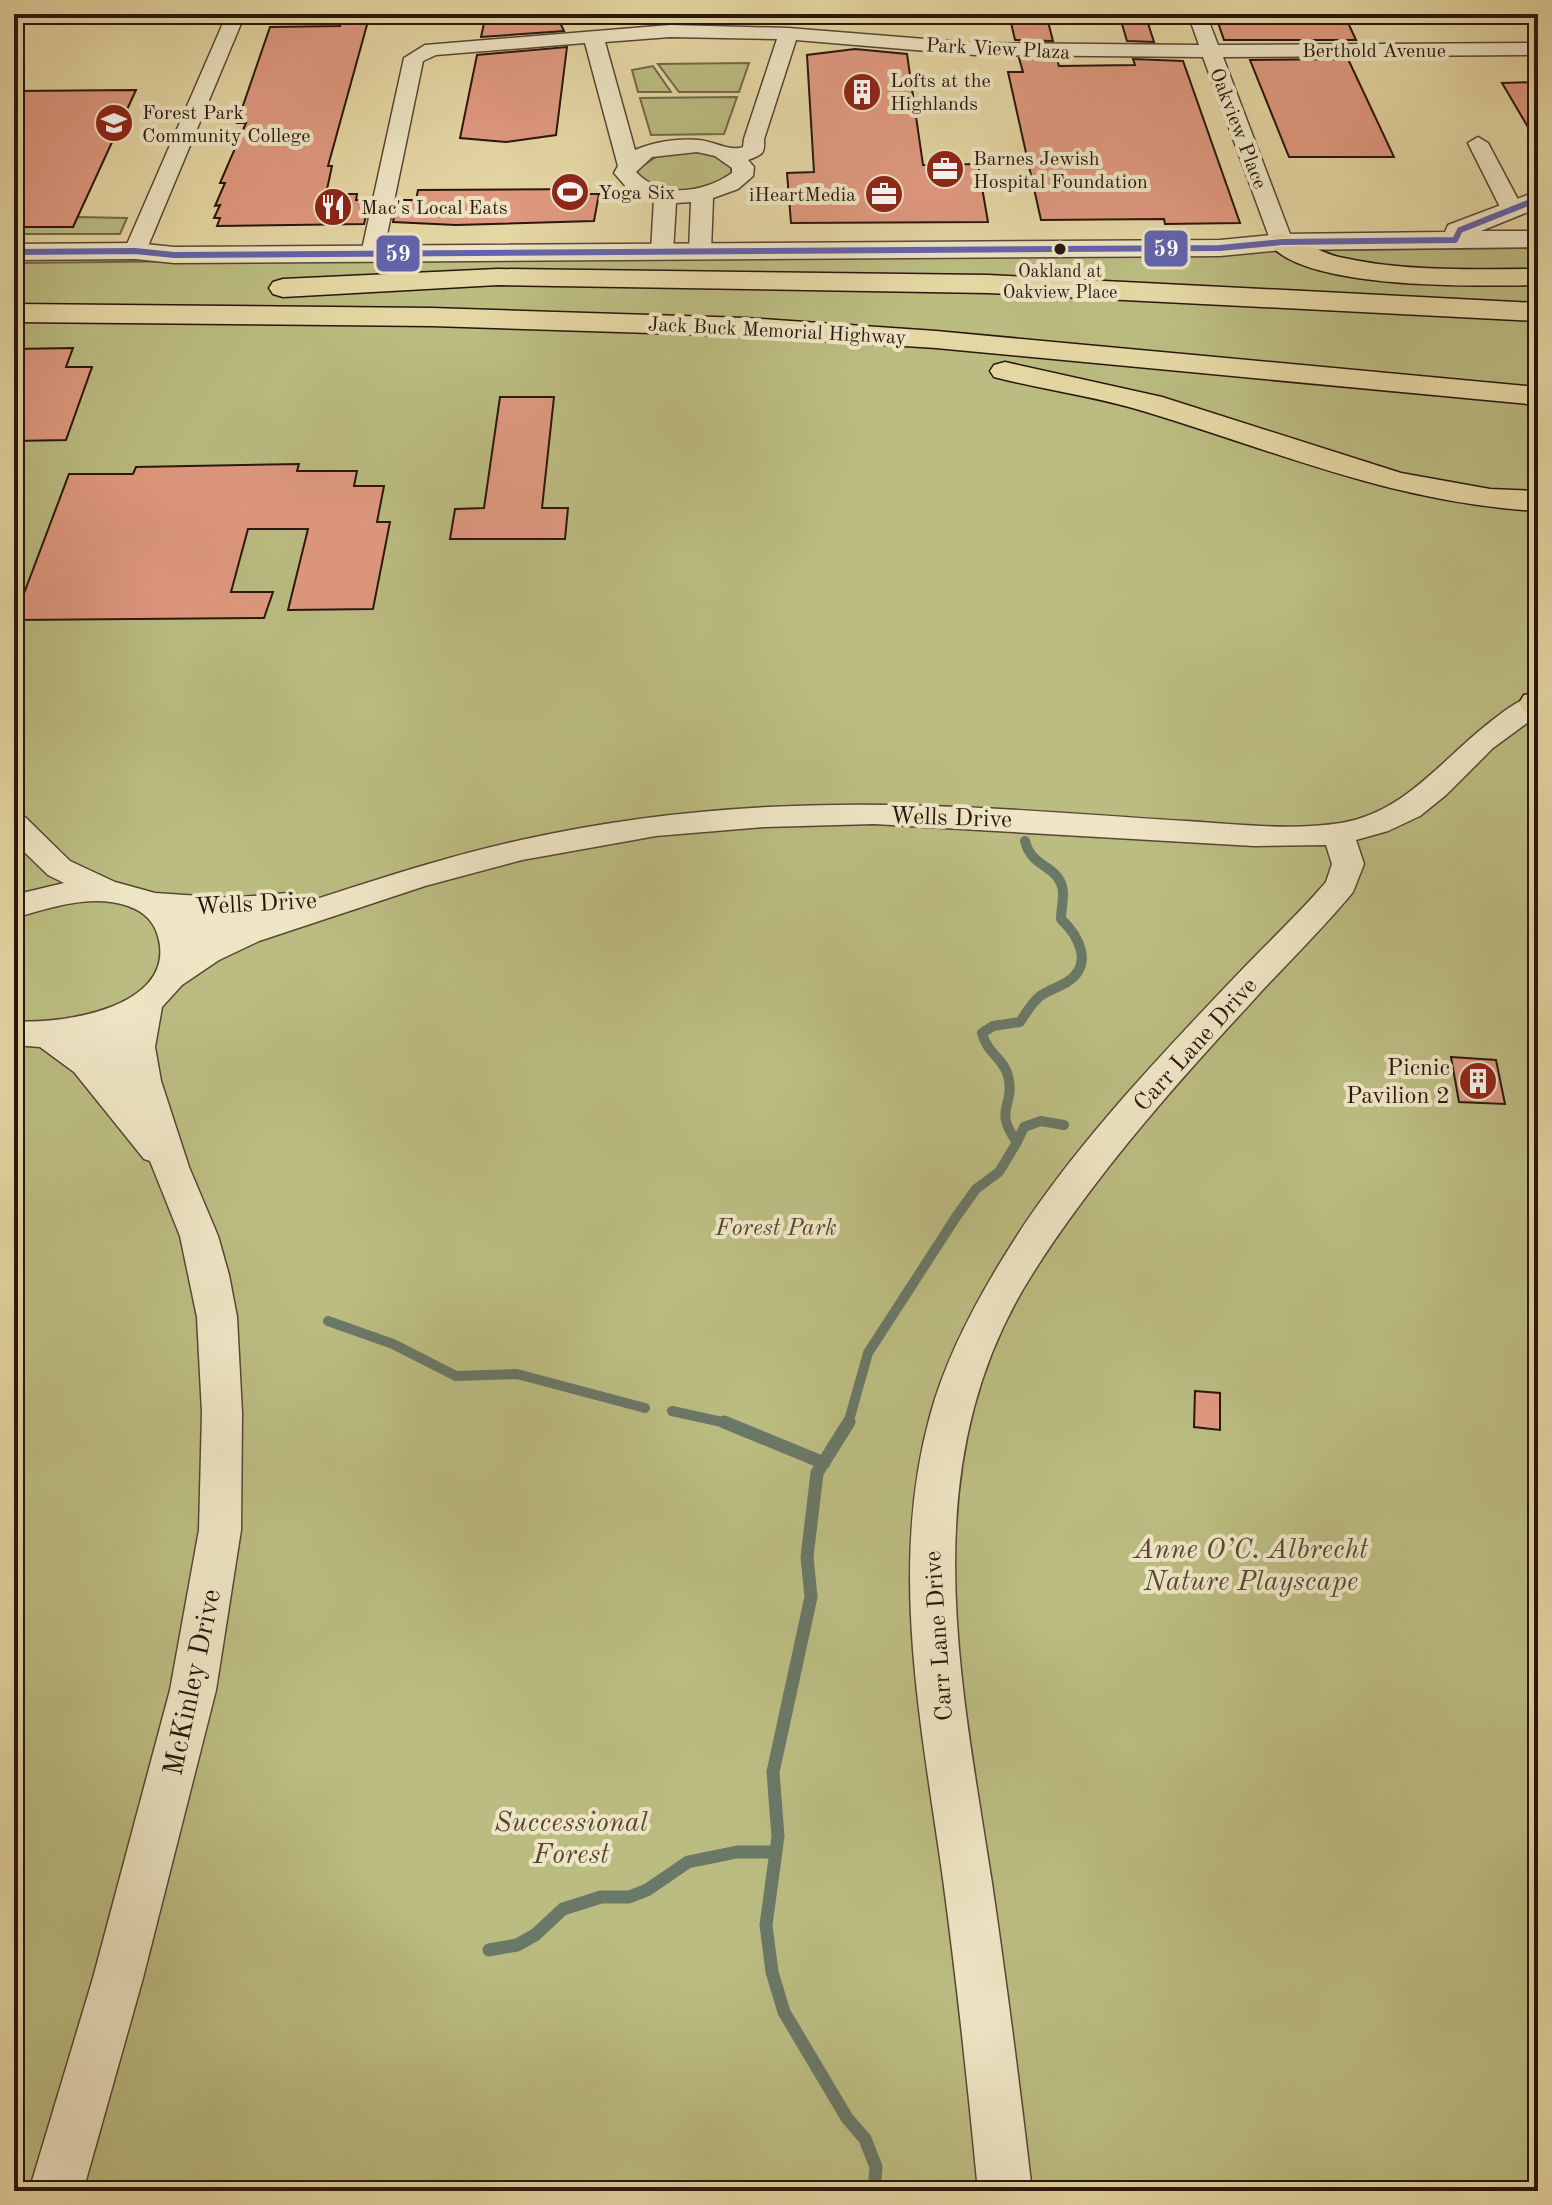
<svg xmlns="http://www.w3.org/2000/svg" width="1552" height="2205" font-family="'Old Standard TT',serif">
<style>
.green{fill:#bbbc81;stroke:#726948;stroke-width:2}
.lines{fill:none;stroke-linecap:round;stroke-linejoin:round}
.stream-far1{stroke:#6a7867;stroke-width:10}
.stream{stroke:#6a7867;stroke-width:13}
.building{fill:#e09980;stroke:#29160e;stroke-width:2}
.pedestrian-casing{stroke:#584634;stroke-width:3}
.minor-casing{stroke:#584634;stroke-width:3}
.tertiary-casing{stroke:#584634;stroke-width:3}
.primary-casing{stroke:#29160e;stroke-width:3}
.motorway-casing{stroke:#29160e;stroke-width:3}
.pedestrian{fill:#eee5c4;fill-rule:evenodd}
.minor{fill:#eee5c4;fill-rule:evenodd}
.tertiary{fill:#eee5c4;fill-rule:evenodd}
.primary{fill:#e5d7a4;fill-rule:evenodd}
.motorway{fill:#e5d7a4;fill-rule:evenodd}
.bus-1-casing{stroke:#eee5c4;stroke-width:10}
.bus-1{stroke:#6364ad;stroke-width:6}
.bus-dot{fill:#29160e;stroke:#eee5c4;stroke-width:3}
.labels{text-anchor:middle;stroke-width:8;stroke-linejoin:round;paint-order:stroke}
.far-bus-label{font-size:18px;fill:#29160e;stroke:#eee5c4}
.far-street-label{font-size:20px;fill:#29160e;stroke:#eee5c4}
.far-poi-label{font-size:20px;fill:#29160e;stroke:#eee5c4;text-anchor:start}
.street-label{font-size:24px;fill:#29160e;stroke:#eee5c4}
.poi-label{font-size:24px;fill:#29160e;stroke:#eee5c4;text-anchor:end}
.park-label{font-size:24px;font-style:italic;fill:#554830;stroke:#eee5c4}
.near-park-label{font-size:28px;font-style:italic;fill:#554830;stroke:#eee5c4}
.near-street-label{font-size:28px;fill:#29160e;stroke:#eee5c4}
.line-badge{stroke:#eee5c4;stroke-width:3}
.badge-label{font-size:22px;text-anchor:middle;font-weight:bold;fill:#fff}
</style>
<rect width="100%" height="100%" fill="#e5d7a4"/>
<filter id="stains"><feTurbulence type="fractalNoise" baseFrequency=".0025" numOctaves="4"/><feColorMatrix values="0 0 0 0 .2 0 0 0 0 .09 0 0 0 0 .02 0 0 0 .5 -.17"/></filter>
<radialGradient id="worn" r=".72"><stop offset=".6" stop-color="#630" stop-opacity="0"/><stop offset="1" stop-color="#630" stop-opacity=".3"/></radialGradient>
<path class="green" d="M 749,63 L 739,92 L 679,92 L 658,64 Z
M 653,66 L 671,92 L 638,92 L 632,70 Z
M 737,97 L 724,134 L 651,135 L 640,98 Z
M 700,152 L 720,157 L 731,165 L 731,176 C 701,189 664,201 638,174 L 638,169 L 659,155 Z
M 77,217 L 127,218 L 120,234 L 14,234 L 14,227 L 73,227 Z
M 1538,248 L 1538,2191 L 14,2191 L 14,263 Z"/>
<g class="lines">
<path class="stream-far1" d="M 1017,1142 L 1024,1127 L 1041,1121 L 1064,1125
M 328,1321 L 393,1344 L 456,1376 L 517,1374 L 645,1408
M 672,1411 L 731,1424
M 848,1424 L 868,1353 L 956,1217 L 976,1189 L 999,1172 L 1017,1142 C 992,1108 1016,1106 1008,1076 C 1004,1059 987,1053 982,1033 L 993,1026 L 1020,1022 C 1026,1013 1031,1004 1039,997 C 1047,990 1058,988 1067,982 C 1094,965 1079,936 1061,919 C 1061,908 1065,896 1062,886 C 1056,865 1031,867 1025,841"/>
<path class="stream" d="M 724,1422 L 824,1463
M 849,1422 L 817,1473 L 807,1557 L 811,1597 L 773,1772 L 778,1836 L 766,1925 L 772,1972 L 784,2012 L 847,2118 L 865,2139 L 876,2167 L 874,2191
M 489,1950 L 517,1945 L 535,1935 L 563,1909 L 601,1897 L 629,1897 L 647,1890 L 688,1862 L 737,1852 L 775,1852"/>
</g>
<path class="building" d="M 341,14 L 370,14 L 328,166 L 332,166 L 326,194 L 357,194 L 356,200 L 370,200 L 364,224 L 217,226 L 220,218 L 214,218 L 220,205 L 215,206 L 225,183 L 220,183 L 246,123 L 237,123 L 270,27 L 340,26 Z
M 486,14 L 556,14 L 564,31 L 481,37 Z
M 1009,14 L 1046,14 L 1053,41 L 1015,40 Z
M 1119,14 L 1145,14 L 1154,42 L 1127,41 Z
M 1215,14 L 1344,14 L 1356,40 L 1224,40 Z
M 567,47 L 556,135 L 506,142 L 460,138 L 477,55 Z
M 855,49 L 907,54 L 923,165 L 978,164 L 988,222 L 791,223 L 787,173 L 814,172 L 807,55 Z
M 1019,58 L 1057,59 L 1059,66 L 1135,65 L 1133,59 L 1183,61 L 1240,223 L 1165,224 L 1164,219 L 1041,220 L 1008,72 L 1023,72 Z
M 1348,59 L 1394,157 L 1289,157 L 1250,60 Z
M 1538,82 L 1538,144 L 1502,83 Z
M 136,90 L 73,227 L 14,227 L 14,91 Z
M 589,189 L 589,194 L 599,194 L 594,221 L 456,225 L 393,222 L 397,200 L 416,200 L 418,190 Z
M 73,348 L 66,367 L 92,367 L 66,440 L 14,441 L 14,349 Z
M 500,397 L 554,397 L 542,508 L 568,508 L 565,539 L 450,539 L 455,509 L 484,508 Z
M 299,464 L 297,471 L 357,471 L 354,486 L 384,486 L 377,522 L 390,522 L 373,609 L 288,610 L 308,529 L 248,529 L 231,592 L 273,592 L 264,618 L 14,620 L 69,474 L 133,474 L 136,467 Z
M 1451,1057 L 1496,1060 L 1505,1104 L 1459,1102 Z
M 1195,1391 L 1220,1393 L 1220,1430 L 1194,1427 Z"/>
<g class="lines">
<g class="pedestrian-casing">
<path id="pedestrian" d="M 186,908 L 254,913 L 263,915 L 267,921 L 263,927 L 199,948 L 190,945 L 173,920 L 177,910 Z
M 122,1022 L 132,1024 C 138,1035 138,1067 143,1084 C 123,1118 90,1062 79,1044 L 83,1037 Z"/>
</g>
<g class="minor-casing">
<path id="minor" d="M 227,14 L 245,14 L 146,251 L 143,256 L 127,256 L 124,251 Z
M 1188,14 L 1206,14 L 1218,45 L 1538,43 L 1538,55 L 1223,57 L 1293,242 L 1290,247 L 1274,247 L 1271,242 L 1203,57 L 975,55 L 796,40 L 764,139 C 765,154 762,155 748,160 L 754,167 L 753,176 L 738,189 L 713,198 L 711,251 L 708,256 L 692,256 L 689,251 L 691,202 L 676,203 L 673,252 L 670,257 L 654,257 L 651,252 L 654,199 L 628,189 L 614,173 L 618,166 L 585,43 L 436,55 L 423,61 L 383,254 L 380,259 L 364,259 L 361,254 L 404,58 L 425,45 L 670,25 L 788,28 L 975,43 L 1199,45 ZM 670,37 L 777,39 L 744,139 L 743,147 C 730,152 713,141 699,140 C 678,138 654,142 635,150 L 605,42 ZM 697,152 L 715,156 L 732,168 L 732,173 C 704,193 661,199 636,172 L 652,157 Z
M 1478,137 L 1488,143 L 1523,209 L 1520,214 L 1504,214 L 1501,209 L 1468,143 Z
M 1538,694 L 1538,715 L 1493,748 L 1446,795 L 1420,816 L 1388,831 L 1356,840 L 1364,864 L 1353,892 C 1320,932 1284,966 1250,1004 C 1172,1088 1095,1176 1033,1273 C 912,1463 960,1676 992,1883 C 1007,1986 1020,2088 1032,2191 L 978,2191 C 968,2087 957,1983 943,1879 C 922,1728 888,1568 930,1416 C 945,1360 973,1307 1003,1258 C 1064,1157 1154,1062 1235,977 C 1265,945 1297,916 1326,882 L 1332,864 L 1326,845 L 1254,846 L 874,824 L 765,827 L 656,836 L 522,860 L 425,886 L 259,941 L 219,960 L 182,985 L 162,1007 L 155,1047 L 161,1081 L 189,1167 L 218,1236 L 229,1275 L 237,1317 L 242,1413 L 241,1530 L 216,1690 L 143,1978 L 83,2191 L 29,2191 L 93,1978 L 170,1690 L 199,1530 L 202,1413 L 197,1317 L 180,1236 L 150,1161 L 144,1159 L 74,1072 L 40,1047 L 14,1045 L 14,1021 C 60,1025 174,1008 159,940 C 155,922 145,912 128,906 C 91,893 50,908 14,918 L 14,895 L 64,883 L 48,875 L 14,842 L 14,814 L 25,817 L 70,861 L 115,882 L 155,893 L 229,898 L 288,893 L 300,896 L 304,903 C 376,880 447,856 521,840 C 655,810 791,801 927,806 C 1014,808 1100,816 1186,821 C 1237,824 1290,831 1341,823 C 1407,812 1443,757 1494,719 C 1508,708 1520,699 1538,694 ZM 184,917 L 229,920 L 260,917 L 194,945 ZM 123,1029 L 119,1047 L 127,1089 L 100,1054 L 81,1041 Z"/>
</g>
<g class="tertiary-casing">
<path id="tertiary" d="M 1538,191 L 1538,208 L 1481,231 L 1538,231 L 1538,247 L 1282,250 L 1220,256 L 174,263 L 135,259 L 14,260 L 14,244 L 135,243 L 174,247 L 1220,240 L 1282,234 L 1445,232 L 1448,225 Z"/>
</g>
<g class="primary-casing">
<path id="primary" d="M 1538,692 L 1538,714 L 1524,711 L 1519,703 L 1524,695 Z"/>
</g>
<g class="motorway-casing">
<path id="motorway" d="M 1282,234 C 1302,239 1318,252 1339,257 C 1404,272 1472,269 1538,269 L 1538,285 C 1481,286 1302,291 1268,242 L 1272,236 Z
M 498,269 L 988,275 L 1538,303 L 1538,321 L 988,293 L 498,285 L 283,297 L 273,294 L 269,288 L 273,282 L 283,279 Z
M 14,304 L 432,308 L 746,318 L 936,331 L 1538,387 L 1538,405 L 936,348 L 746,336 L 432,326 L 14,322 Z
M 1005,362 L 1162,397 L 1401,473 L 1490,489 L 1538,491 L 1538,511 C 1394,503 1279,452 1143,411 C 1094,396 1044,390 994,377 L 990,371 L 994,365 Z"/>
</g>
<use href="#pedestrian" class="pedestrian"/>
<use href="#minor" class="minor"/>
<use href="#tertiary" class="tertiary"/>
<use href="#primary" class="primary"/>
<use href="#motorway" class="motorway"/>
<g class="bus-1-casing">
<path id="bus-1" d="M 14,252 L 135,251 L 174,255 L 1220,248 L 1282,242 L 1455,240 L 1460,230 L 1538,199"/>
</g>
<use href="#bus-1" class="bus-1"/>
</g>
<defs>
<g id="building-disc" transform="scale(2)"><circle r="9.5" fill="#8f2418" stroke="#eee5c4"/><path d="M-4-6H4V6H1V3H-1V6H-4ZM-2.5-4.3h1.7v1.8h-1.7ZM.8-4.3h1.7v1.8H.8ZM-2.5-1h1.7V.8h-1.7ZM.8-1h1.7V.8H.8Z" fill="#fff"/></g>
<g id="university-disc" transform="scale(2)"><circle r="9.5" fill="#8f2418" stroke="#eee5c4"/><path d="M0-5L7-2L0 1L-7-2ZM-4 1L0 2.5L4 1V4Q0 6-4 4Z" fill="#fff"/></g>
<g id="office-disc" transform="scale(2)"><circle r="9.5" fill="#8f2418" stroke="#eee5c4"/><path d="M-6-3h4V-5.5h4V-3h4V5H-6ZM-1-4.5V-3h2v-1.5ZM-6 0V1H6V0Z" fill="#fff"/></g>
<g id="stadium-disc" transform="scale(2)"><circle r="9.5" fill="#8f2418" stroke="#eee5c4"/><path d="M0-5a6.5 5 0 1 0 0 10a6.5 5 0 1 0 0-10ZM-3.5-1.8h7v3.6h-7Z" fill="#fff"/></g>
<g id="restaurant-disc" transform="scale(2)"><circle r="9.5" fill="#8f2418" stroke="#eee5c4"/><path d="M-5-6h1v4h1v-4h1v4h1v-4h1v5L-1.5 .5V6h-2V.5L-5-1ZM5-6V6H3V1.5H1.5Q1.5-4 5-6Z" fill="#fff"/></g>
</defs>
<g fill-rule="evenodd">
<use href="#building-disc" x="862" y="92"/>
<use href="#university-disc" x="114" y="123"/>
<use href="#office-disc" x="945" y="169"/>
<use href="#stadium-disc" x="570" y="192"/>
<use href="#office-disc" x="884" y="194"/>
<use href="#restaurant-disc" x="333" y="207"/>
<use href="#building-disc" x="1478" y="1081"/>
</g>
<circle class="bus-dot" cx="1060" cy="249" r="7"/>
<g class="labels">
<g class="far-bus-label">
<text x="1060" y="277">Oakland at<tspan x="1060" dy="21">Oakview Place</tspan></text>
</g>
<g class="far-street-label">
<text transform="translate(998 48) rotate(3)" y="7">Park View Plaza</text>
<text x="1374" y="57">Berthold Avenue</text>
<text transform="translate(1239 128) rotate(69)" y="7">Oakview Place</text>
<text transform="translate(777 330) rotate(3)" y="7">Jack Buck Memorial Highway</text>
</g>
<g class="far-poi-label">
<text x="890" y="87">Lofts at the<tspan x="890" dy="23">Highlands</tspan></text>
<text x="142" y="119">Forest Park<tspan x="142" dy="23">Community College</tspan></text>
<text x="973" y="165">Barnes Jewish<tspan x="973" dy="23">Hospital Foundation</tspan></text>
<text x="598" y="199">Yoga Six</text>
<text x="856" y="201" text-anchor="end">iHeartMedia</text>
<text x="361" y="214">Mac's Local Eats</text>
</g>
<g class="street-label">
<text transform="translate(951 817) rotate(2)" y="8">Wells Drive</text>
<text transform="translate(256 903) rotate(-3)" y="8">Wells Drive</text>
<text transform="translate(1195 1044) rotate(-48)" y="8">Carr Lane Drive</text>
<text transform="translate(938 1636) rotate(-94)" y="8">Carr Lane Drive</text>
</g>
<g class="poi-label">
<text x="1450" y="1075">Picnic<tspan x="1450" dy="28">Pavilion 2</tspan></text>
</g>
<g class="park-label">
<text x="776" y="1235">Forest Park</text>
</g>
<g class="near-park-label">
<text x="1251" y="1558">Anne O’C. Albrecht<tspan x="1251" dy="32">Nature Playscape</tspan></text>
<text x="571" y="1831">Successional<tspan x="571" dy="32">Forest</tspan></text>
</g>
<g class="near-street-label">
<text transform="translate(191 1682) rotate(-78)" y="10">McKinley Drive</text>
</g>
</g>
<g class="line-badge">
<rect x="1143" y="229" width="46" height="39" rx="8" fill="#6364ad"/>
<rect x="375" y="234" width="46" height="39" rx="8" fill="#6364ad"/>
</g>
<g class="badge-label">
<text x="1166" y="256">59</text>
<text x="398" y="261">59</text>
</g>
<rect width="1552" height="2205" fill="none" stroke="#e5d7a4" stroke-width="48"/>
<rect x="16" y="16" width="1520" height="2173" fill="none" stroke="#29160e" stroke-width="4"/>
<rect x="24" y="24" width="1504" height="2157" fill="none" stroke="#29160e" stroke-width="2"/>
<rect width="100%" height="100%" filter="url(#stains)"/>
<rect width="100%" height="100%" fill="url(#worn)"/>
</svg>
